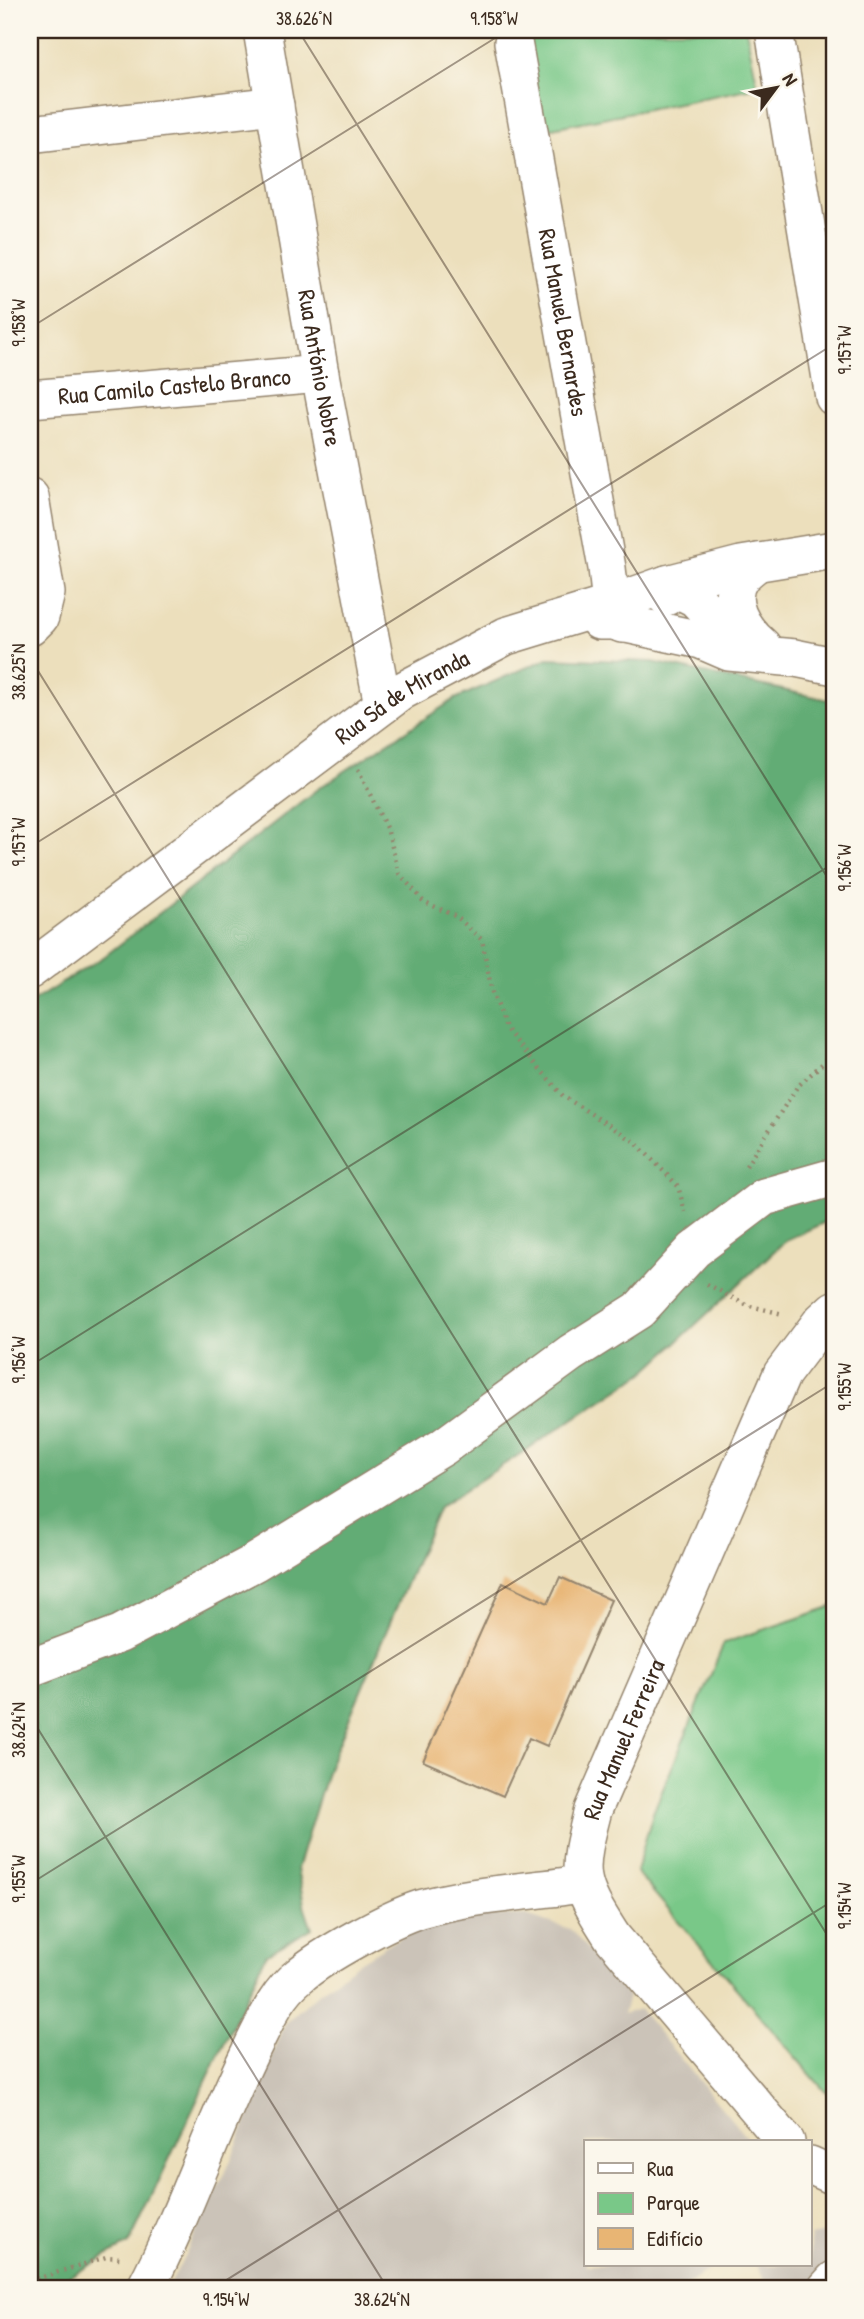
<svg xmlns="http://www.w3.org/2000/svg" width="864" height="2319" font-family="'Patrick Hand',sans-serif">
<style>
.industrial{fill:#cbc3b8}
.green{fill:#79c888;stroke:#5a7953;stroke-width:2}
.forest{fill:#62ac74;stroke:#4e6b49;stroke-width:2}
.building{fill:#e8b574}
.lines{fill:none;stroke-linecap:round;stroke-linejoin:round}
.minor-casing{stroke:#94846d;stroke-width:40}
.path{stroke:#94846d;stroke-width:4.5;stroke-dasharray:2 5;stroke-linecap:butt}
.minor{stroke:#fff;stroke-width:37}
.ticks{fill:none;stroke:#3b2a1e;stroke-width:2;stroke-opacity:0.45}
.labels{text-anchor:middle;stroke-width:7;stroke-linejoin:round;paint-order:stroke}
.street-label{font-size:24px;fill:#3b2a1e;stroke:#fbf7ec}
.neatline{fill:none;stroke:#3b2a1e;stroke-width:2.5}
.ticks-label{font-size:18px;text-anchor:middle;fill:#3b2a1e}
</style>
<rect width="100%" height="100%" fill="#fbf7ec"/>
<filter id="ink" filterUnits="userSpaceOnUse"><feTurbulence type="fractalNoise" baseFrequency=".0143" numOctaves="2"/><feDisplacementMap in="SourceGraphic" scale="14" xChannelSelector="R" yChannelSelector="G"/><feConvolveMatrix kernelMatrix="1 2 1 2 8 2 1 2 1" color-interpolation-filters="sRGB"/></filter>
<filter id="wash" filterUnits="userSpaceOnUse"><feTurbulence type="fractalNoise" baseFrequency=".00686" numOctaves="4" result="noise"/><feDisplacementMap in="SourceGraphic" scale="28" xChannelSelector="R" yChannelSelector="G"/><feGaussianBlur stdDeviation="1.57" result="paint"/><feColorMatrix in="noise" values="0 0 0 0 0 0 0 0 0 0 0 0 0 0 0 0 0 1.4 0 .05"/><feComposite in="paint" operator="in"/></filter>
<g filter="url(#wash)">
<rect width="100%" height="100%" fill="#ecdfbc"/>
<path class="industrial" d="M 488,1915 L 526,1915 L 570,1929 L 628,1996 L 623,2014 L 639,2009 L 750,2142 L 586,2142 L 586,2265 L 717,2265 L 679,2289 L 168,2289 L 228,2167 L 286,2022 L 321,1991 L 361,1961 L 402,1936 L 432,1924 Z
M 834,2231 L 834,2289 L 768,2289 L 757,2265 L 810,2265 L 810,2236 Z"/>
<path class="green" d="M 522,30 L 746,30 L 758,87 L 542,130 Z
M 834,1606 L 834,2096 L 823,2089 L 636,1872 L 653,1813 L 724,1643 Z"/>
<path class="forest" d="M 548,658 L 653,662 L 834,701 L 834,1218 L 786,1240 L 645,1372 L 439,1507 L 329,1766 L 297,1869 L 305,1909 L 312,1928 L 266,1955 L 129,2244 L 46,2289 L 30,2289 L 30,1003 L 105,956 L 316,790 L 455,699 Z"/>
<g id="blocks">
<path class="building" d="M 560,1577 L 611,1600 L 547,1746 L 529,1738 L 503,1796 L 423,1761 L 503,1582 L 548,1603 Z"/>
</g>
</g>
<g filter="url(#ink)">
<use href="#blocks" fill-opacity="0" stroke="#94846d" stroke-width="2"/>
<g class="lines">
<g class="minor-casing">
<g id="minor">
<path id="s1" d="M 262,30 L 320,374 L 383,705"/>
<path d="M 774,30 L 834,397"/>
<path id="s2" d="M 513,42 L 607,568 L 611,604 L 622,624"/>
<path d="M 30,134 L 275,105"/>
<path id="s3" d="M 30,399 L 320,374"/>
<path d="M 30,497 L 46,593 L 40,617 L 30,627"/>
<path d="M 758,562 C 752,567 745,572 741,577 C 723,601 744,631 762,646"/>
<path d="M 666,597 L 667,584 L 695,598 L 722,627 L 754,645"/>
<path d="M 599,621 L 612,621 L 701,640 L 729,652 L 795,658 L 834,666"/>
<path id="s4" d="M 30,970 L 402,691 L 506,636 L 611,604 L 667,584 L 741,565 L 834,550"/>
<path d="M 30,1668 L 120,1634 L 254,1563 L 443,1447 L 571,1353 L 639,1310 L 694,1250 L 764,1197 L 827,1179 L 834,1181"/>
<path id="s5" d="M 786,2142 L 613,1938 C 576,1881 576,1875 593,1810 L 782,1374 L 822,1321 L 834,1310"/>
<path d="M 810,2165 L 834,2176"/>
<path d="M 145,2289 C 186,2211 213,2126 253,2046 C 265,2022 277,1993 299,1976 C 323,1955 389,1919 420,1909 C 472,1894 528,1892 582,1884"/>
<path d="M 826,2289 L 834,2280"/>
</g>
</g>
<path class="path" d="M 548,37 L 609,30
M 358,769 L 388,832 L 399,873 L 423,901 L 457,917 L 482,940 L 492,992 L 505,1028 L 563,1096 L 634,1141 L 678,1186 L 685,1212
M 746,1166 L 797,1087 L 834,1053
M 707,1284 L 746,1305 L 783,1314
M 30,2281 L 106,2257 L 121,2258"/>
<use href="#minor" class="minor"/>
</g>
</g>
<path class="ticks" d="M 298,30 L 834,888M 30,328 L 508,30M 30,658 L 834,1946M 30,847 L 834,344M 30,1366 L 834,863M 30,1716 L 388,2289M 30,1884 L 834,1382M 212,2289 L 834,1900"/>
<g class="labels">
<g class="street-label">
<text dy="8" stroke="none"><textPath href="#s2" startOffset="285">Rua Manuel Bernardes</textPath></text>
<text dy="8" stroke="none"><textPath href="#s1" startOffset="343">Rua António Nobre</textPath></text>
<text dy="8" stroke="none"><textPath href="#s3" startOffset="145">Rua Camilo Castelo Branco</textPath></text>
<text dy="8" stroke="none"><textPath href="#s4" startOffset="462">Rua Sá de Miranda</textPath></text>
<text dy="8" stroke="none"><textPath href="#s5" startOffset="481">Rua Manuel Ferreira</textPath></text>
</g>
</g>
<rect width="864" height="2319" fill="none" stroke="#fbf7ec" stroke-width="77"/>
<rect x="584" y="2140" width="228" height="126" fill="#fbf7ec" stroke="#aea59a" stroke-width="2"/>
<rect x="598" y="2163" width="35" height="10" fill="#ffffff" stroke="#aea59a" stroke-width="2"/>
<text x="647" y="2176" font-size="21" fill="#3b2a1e">Rua</text>
<rect x="598" y="2193" width="35" height="21" fill="#79c888" stroke="#aea59a" stroke-width="2"/>
<text x="647" y="2210" font-size="21" fill="#3b2a1e">Parque</text>
<rect x="598" y="2228" width="35" height="21" fill="#e8b574" stroke="#aea59a" stroke-width="2"/>
<text x="647" y="2246" font-size="21" fill="#3b2a1e">Edifício</text>
<g transform="translate(776 88) rotate(58)" stroke="#fbf7ec" stroke-width="5" paint-order="stroke">
<path d="M0-5L12 26L0 18L-12 26Z" fill="#3b2a1e"/>
<text y="-10" font-size="19" font-weight="bold" text-anchor="middle" fill="#3b2a1e">N</text>
</g>
<rect x="38" y="38" width="788" height="2242" class="neatline"/>
<g class="ticks-label">
<text x="304" y="25">38.626°N</text>
<text x="494" y="25">9.158°W</text>
<text transform="translate(19 323) rotate(-90)" y="6">9.158°W</text>
<text transform="translate(845 350) rotate(-90)" y="6">9.157°W</text>
<text transform="translate(19 672) rotate(-90)" y="6">38.625°N</text>
<text transform="translate(19 842) rotate(-90)" y="6">9.157°W</text>
<text transform="translate(845 868) rotate(-90)" y="6">9.156°W</text>
<text transform="translate(19 1360) rotate(-90)" y="6">9.156°W</text>
<text transform="translate(845 1387) rotate(-90)" y="6">9.155°W</text>
<text transform="translate(19 1730) rotate(-90)" y="6">38.624°N</text>
<text transform="translate(19 1879) rotate(-90)" y="6">9.155°W</text>
<text transform="translate(845 1906) rotate(-90)" y="6">9.154°W</text>
<text x="226" y="2306">9.154°W</text>
<text x="382" y="2306">38.624°N</text>
</g>
</svg>
